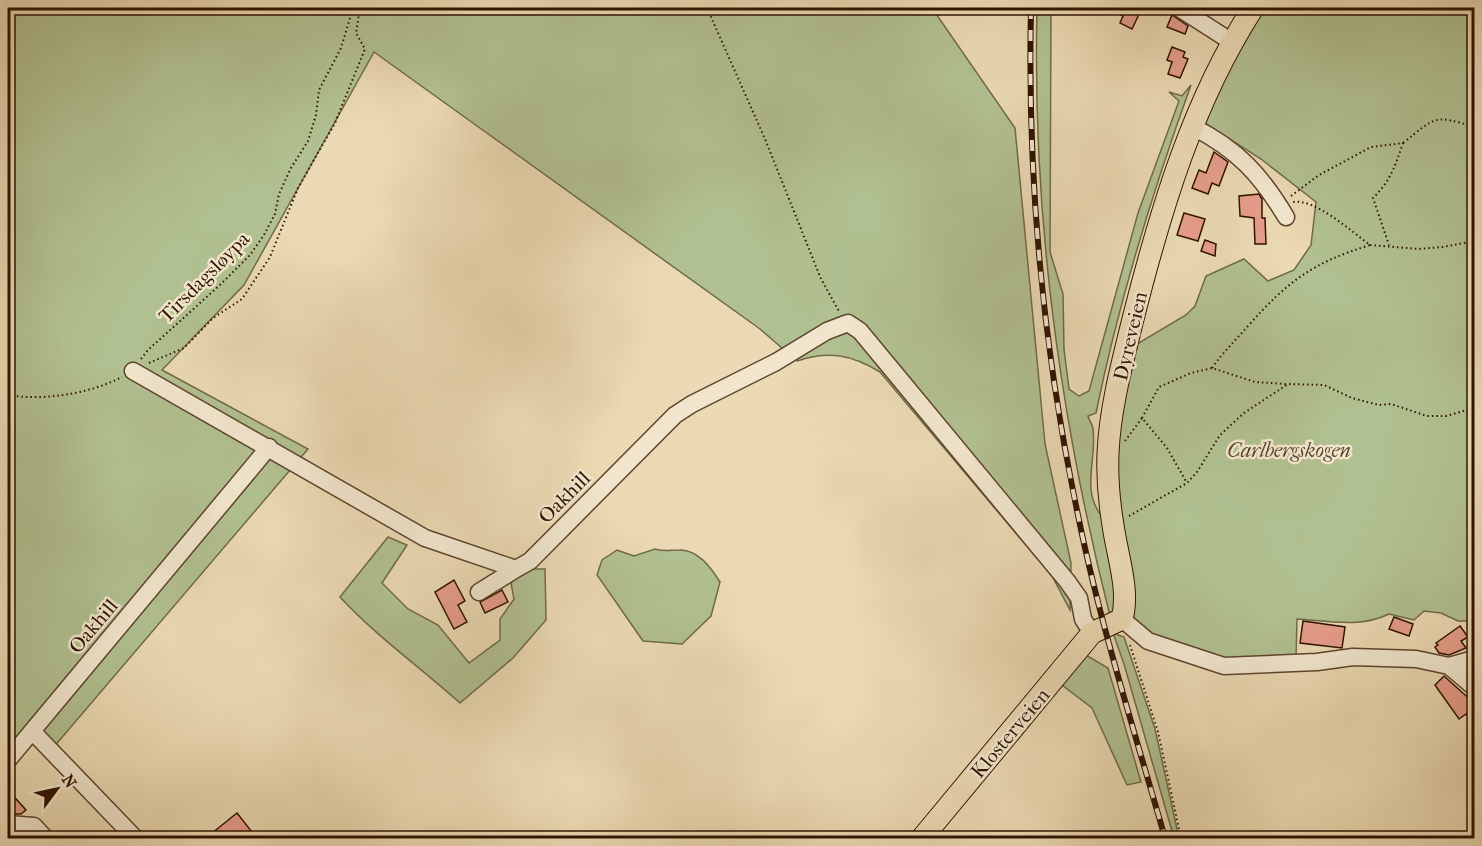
<svg xmlns="http://www.w3.org/2000/svg" width="1482" height="846" font-family="'IM FELL French Canon',serif">
<style>
.green{fill:#b1c090;stroke:#706a48;stroke-width:1.5}
.building{fill:#e69d8a;stroke:#301301;stroke-width:1.5}
.lines{fill:none;stroke-linecap:round;stroke-linejoin:round}
.minor-casing{stroke:#5e442d;stroke-width:19}
.major-casing{stroke:#301301;stroke-width:23}
.path{stroke:#301301;stroke-width:2;stroke-dasharray:1.5 3;stroke-linecap:butt}
.minor{stroke:#f1e6cd;stroke-width:16}
.major{stroke:#ead9b2;stroke-width:21}
.rail-casing{stroke:#301301;stroke-width:6}
.rail{stroke:#f1e6cd;stroke-width:4;stroke-dasharray:11;stroke-linecap:butt}
.labels{text-anchor:middle;stroke-width:5;stroke-linejoin:round;paint-order:stroke}
.street-label{font-size:20px;fill:#301301;stroke:#f1e6cd}
.park-label{font-size:20px;font-style:italic;fill:#57472c;stroke:#f1e6cd}
</style>
<rect width="100%" height="100%" fill="#ead9b2"/>
<filter id="stains"><feTurbulence type="fractalNoise" baseFrequency=".00333" numOctaves="4"/><feColorMatrix values="0 0 0 0 .2 0 0 0 0 .09 0 0 0 0 .02 0 0 0 .5 -.17"/></filter>
<radialGradient id="worn" r=".72"><stop offset=".6" stop-color="#630" stop-opacity="0"/><stop offset="1" stop-color="#630" stop-opacity=".3"/></radialGradient>
<path class="green" d="M 8,8 L 932,8 L 1015,128 L 1045,444 L 1071,563 L 1070,610 L 1052,576 L 880,372 C 852,355 829,350 797,361 L 760,329 L 374,52 L 244,285 L 162,370 L 308,449 L 47,755 L 31,739 L 14,741 L 8,737 Z
M 1037,8 L 1051,8 L 1050,252 L 1063,294 L 1064,349 L 1069,389 L 1079,396 L 1089,391 L 1138,213 L 1179,101 L 1169,92 L 1182,96 L 1191,85 C 1152,193 1119,300 1096,413 L 1088,416 C 1089,421 1093,425 1093,429 C 1097,458 1081,490 1101,515 L 1119,592 L 1111,620 C 1060,420 1032,214 1037,8 Z
M 1259,8 L 1474,8 L 1474,621 L 1458,621 L 1441,613 L 1424,611 L 1414,620 L 1389,614 C 1361,628 1328,621 1297,619 L 1296,659 L 1240,663 L 1153,638 L 1133,620 L 1112,473 L 1117,416 L 1137,344 L 1186,315 L 1195,306 L 1206,276 L 1244,259 L 1268,281 L 1294,270 L 1311,245 L 1316,202 L 1261,159 L 1203,122 Z
M 388,537 L 407,545 L 382,583 L 408,609 L 438,625 L 469,663 L 500,640 L 500,619 L 514,599 L 511,583 L 524,569 L 545,569 L 546,620 L 513,658 L 460,703 C 421,668 376,636 340,597 Z
M 655,549 C 665,552 670,550 679,550 C 698,549 711,568 720,582 L 711,616 L 682,644 L 643,641 L 597,575 L 602,560 L 617,550 L 634,556 Z
M 1113,633 L 1124,637 L 1155,729 L 1179,838 L 1174,838 L 1124,664 Z
M 1084,654 L 1108,668 L 1141,782 L 1127,785 L 1092,708 L 1062,685 Z"/>
<path class="building" d="M 1106,8 L 1142,8 L 1132,29 L 1120,23 L 1123,16 Z
M 1172,15 L 1188,26 L 1185,34 L 1167,27 Z
M 1172,47 L 1185,52 L 1183,57 L 1188,59 L 1180,78 L 1168,74 L 1172,62 L 1167,60 Z
M 1214,152 L 1228,162 L 1219,186 L 1212,183 L 1208,194 L 1192,188 L 1199,170 L 1206,173 Z
M 1259,194 L 1262,199 L 1262,218 L 1265,218 L 1266,244 L 1255,244 L 1254,218 L 1240,216 L 1239,196 Z
M 1184,213 L 1205,219 L 1198,241 L 1177,235 Z
M 1205,240 L 1216,244 L 1215,256 L 1201,251 Z
M 454,580 L 465,601 L 458,605 L 467,622 L 454,629 L 435,592 Z
M 502,590 L 508,602 L 485,613 L 480,602 Z
M 1394,617 L 1413,624 L 1409,636 L 1389,629 Z
M 1303,621 L 1345,627 L 1342,648 L 1300,643 Z
M 1460,626 L 1468,637 L 1461,641 L 1466,648 L 1449,655 L 1439,653 L 1435,647 L 1438,645 L 1436,643 Z
M 1444,676 L 1474,703 L 1474,726 L 1466,714 L 1459,719 L 1435,685 Z
M 8,790 L 26,810 L 21,814 L 8,814 Z
M 237,813 L 252,832 L 244,838 L 206,838 Z"/>
<g class="lines">
<g class="minor-casing">
<path id="minor" d="M 1179,8 L 1232,42
M 1193,127 C 1237,149 1261,175 1286,217
M 133,371 L 425,538 L 516,569 L 530,561 L 675,415 L 692,404 L 776,362 L 827,331 L 848,323 L 860,331 L 1067,581 L 1079,598 L 1083,619 L 1092,633
M 479,592 L 516,569
M 1122,619 L 1148,641 L 1224,666 L 1317,662 L 1353,657 L 1416,659 L 1449,666 L 1474,687
M 1449,666 L 1474,659
M 33,732 L 135,838
M 8,760 L 269,447
M 8,824 L 34,826 L 45,838"/>
</g>
<g class="major-casing">
<path id="major" d="M 922,838 L 1092,633 L 1122,619 C 1130,590 1117,555 1113,525 C 1109,501 1107,478 1108,453 C 1110,407 1123,360 1134,315 C 1161,209 1193,101 1253,8"/>
</g>
<path class="path" d="M 707,8 L 765,139 L 821,279 L 840,313
M 8,72 L 14,8
M 1403,143 C 1436,117 1434,114 1474,127
M 1291,196 L 1319,175 L 1371,147 L 1403,143 C 1396,164 1390,182 1373,198 L 1389,245
M 1370,245 L 1418,249 L 1443,247 L 1474,241
M 141,359 L 148,350 L 220,285 L 250,255 L 264,235 L 275,214 L 279,194 L 291,168 L 308,141 L 316,115 L 319,90 L 341,48 L 353,8
M 149,363 L 184,348 L 213,318 L 242,299 L 270,257 L 298,188 L 335,123 L 365,49 L 356,33 L 360,8
M 1212,368 C 1223,352 1236,340 1248,326 C 1288,281 1312,263 1370,245 C 1352,232 1315,198 1293,202
M 8,395 C 43,401 89,394 122,377
M 1142,418 L 1159,387 L 1191,373 L 1212,368 L 1255,382 L 1286,384
M 1125,441 L 1142,418 L 1167,448 L 1187,483
M 1129,516 L 1187,483 L 1197,472 L 1220,435 L 1244,413 L 1288,384 L 1324,385 L 1352,398 L 1379,405 L 1391,404 L 1427,416 L 1446,416 L 1474,408
M 1130,645 L 1158,732 L 1181,838"/>
<use href="#minor" class="minor"/>
<use href="#major" class="major"/>
<g class="rail-casing">
<path id="rail" d="M 1031,8 C 1027,180 1043,351 1079,520 C 1101,627 1135,733 1165,838"/>
</g>
<use href="#rail" class="rail"/>
</g>
<g class="labels">
<g class="street-label">
<text transform="translate(204 277) rotate(-45)" y="7">Tirsdagsløypa</text>
<text transform="translate(1130 336) rotate(-77)" y="7">Dyreveien</text>
<text transform="translate(564 497) rotate(-45)" y="7">Oakhill</text>
<text transform="translate(93 626) rotate(-50)" y="7">Oakhill</text>
<text transform="translate(1010 733) rotate(-50)" y="7">Klosterveien</text>
</g>
<g class="park-label">
<text x="1289" y="457">Carlbergskogen</text>
</g>
</g>
<rect width="1482" height="846" fill="none" stroke="#ead9b2" stroke-width="30"/>
<rect x="9" y="9" width="1464" height="828" fill="none" stroke="#301301" stroke-width="3"/>
<rect x="15" y="15" width="1452" height="816" fill="none" stroke="#301301" stroke-width="1.5"/>
<g transform="translate(57 789) rotate(57)" stroke="#f1e6cd" stroke-width="4.5" paint-order="stroke">
<path d="M0-4.5L10 22L0 15L-10 22Z" fill="#301301"/>
<text y="-9" font-size="16" font-weight="bold" text-anchor="middle" fill="#301301">N</text>
</g>
<rect width="100%" height="100%" filter="url(#stains)"/>
<rect width="100%" height="100%" fill="url(#worn)"/>
</svg>
